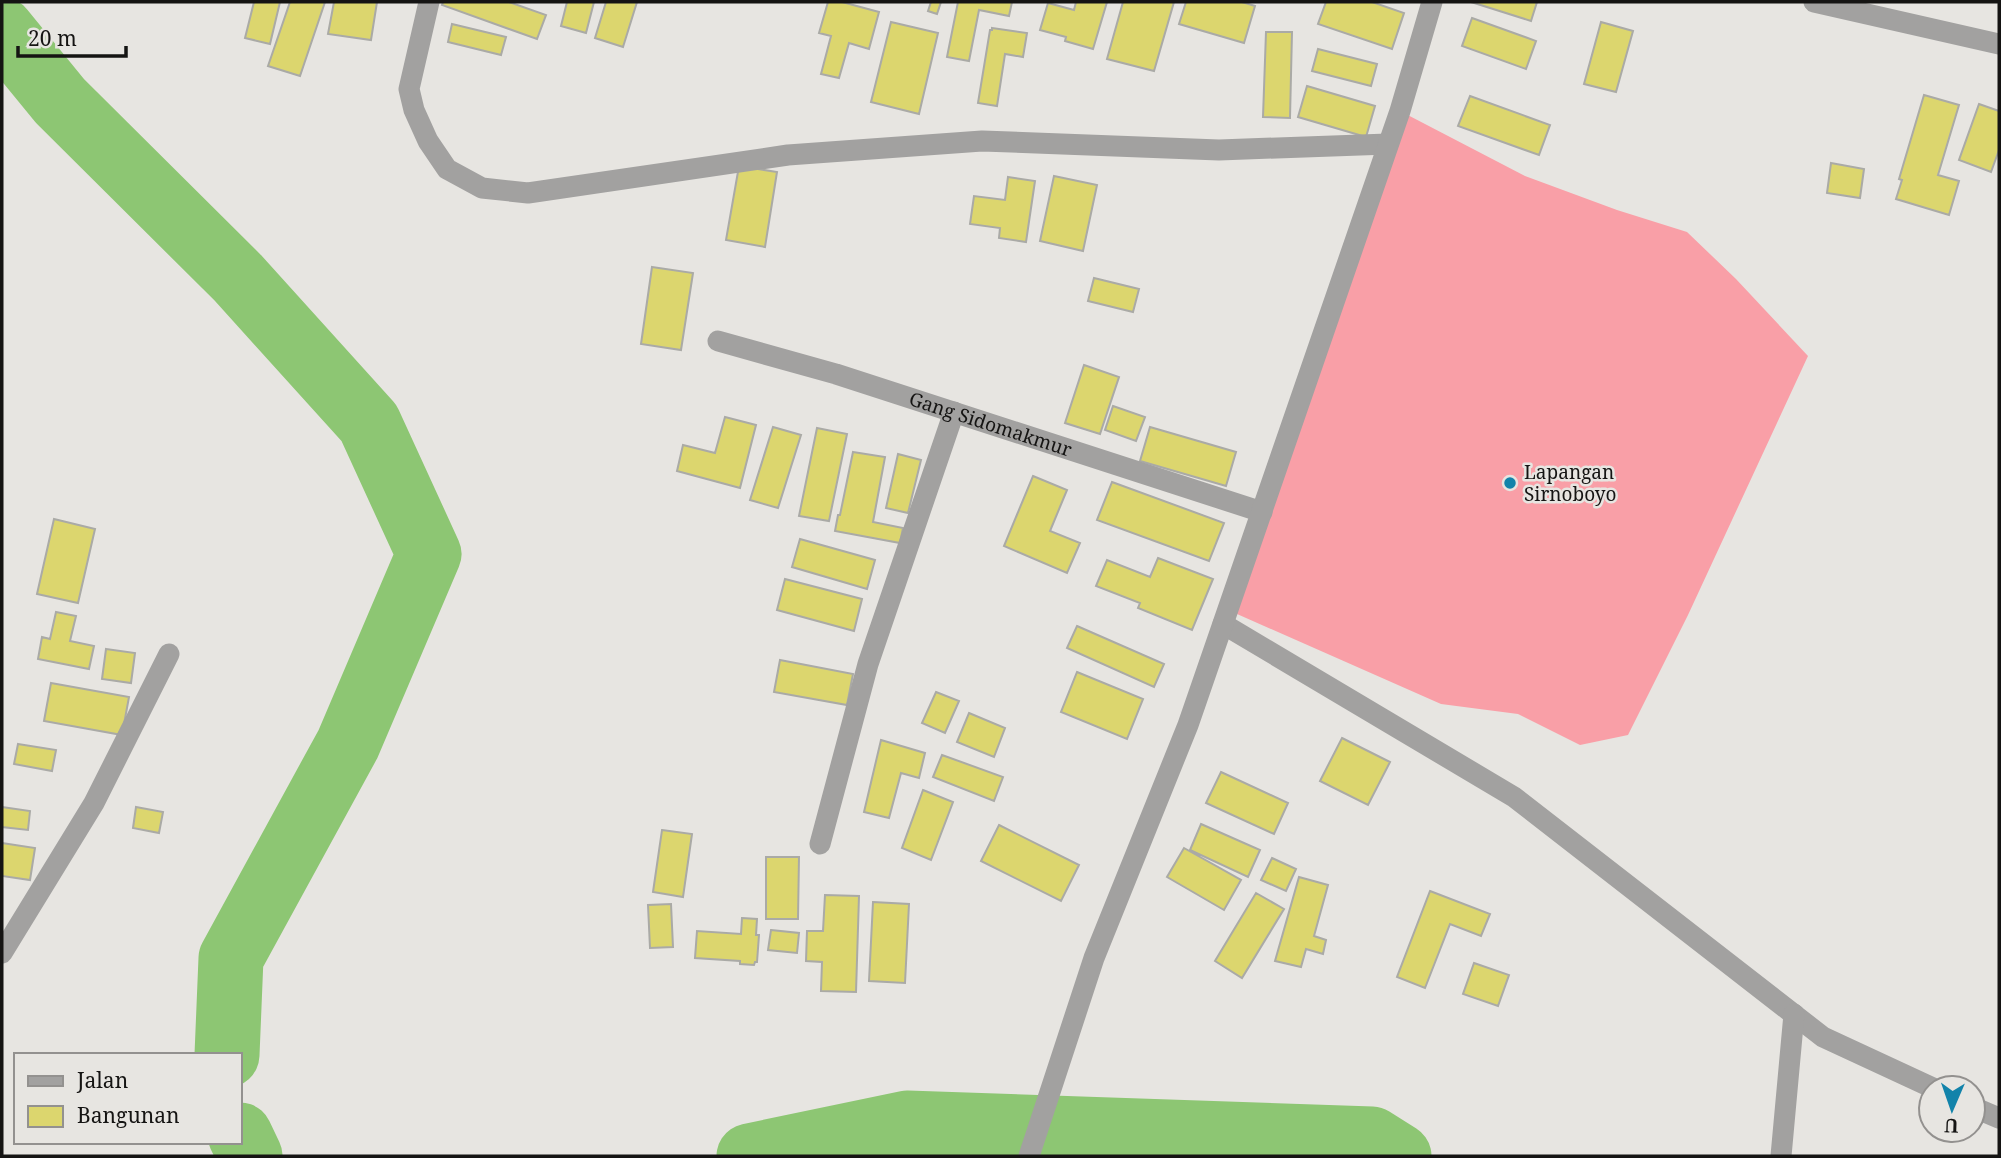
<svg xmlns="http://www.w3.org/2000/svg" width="2001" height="1158" font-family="'Noto Serif',serif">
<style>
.pitch{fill:#f99fa7}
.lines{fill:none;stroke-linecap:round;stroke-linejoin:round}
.river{stroke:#8dc673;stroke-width:65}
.building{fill:#dcd66e;stroke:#aaaaa6;stroke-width:2}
.minor{stroke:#a2a1a0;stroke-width:21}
.poi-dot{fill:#1283aa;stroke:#e7e5e1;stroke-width:2.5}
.labels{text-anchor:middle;stroke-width:5;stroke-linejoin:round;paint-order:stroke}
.street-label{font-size:19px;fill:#151413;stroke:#e7e5e1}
.poi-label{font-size:19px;fill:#151413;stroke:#e7e5e1;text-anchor:start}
</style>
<rect width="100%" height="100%" fill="#e7e5e1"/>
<path class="pitch" d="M 1400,111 L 1525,176 L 1617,210 L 1687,232 L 1736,279 L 1808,356 L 1688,615 L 1628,735 L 1580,745 L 1518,714 L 1441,704 L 1228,610 Z"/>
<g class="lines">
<path class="river" d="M 2,30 L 60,101 L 238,278 L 369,423 L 429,554 L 348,744 L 231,958 L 227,1055
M 240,1135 L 250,1156
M 749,1156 L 907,1123 L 1372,1139 L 1399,1156"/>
</g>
<path class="building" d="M 254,2 L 280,2 L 270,44 L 245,38 Z
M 290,2 L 325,2 L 300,76 L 268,66 Z
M 334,2 L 377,2 L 371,40 L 328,34 Z
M 443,2 L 509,2 L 546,15 L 537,39 L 442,5 Z
M 567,2 L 594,2 L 586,33 L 561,26 Z
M 606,2 L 637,2 L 623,47 L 595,38 Z
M 828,2 L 842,2 L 879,12 L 869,49 L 849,43 L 839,78 L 821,74 L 831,36 L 819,33 Z
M 931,2 L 941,2 L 937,14 L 928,11 Z
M 958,2 L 1012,2 L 1009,16 L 979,10 L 969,61 L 947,57 Z
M 1076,2 L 1107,2 L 1093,49 L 1065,41 L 1066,37 L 1040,30 L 1048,3 L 1074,10 Z
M 1123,2 L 1174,2 L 1154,71 L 1107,59 Z
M 1186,2 L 1242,2 L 1255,6 L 1244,43 L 1179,24 Z
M 1326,2 L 1372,2 L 1404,13 L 1392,49 L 1318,24 Z
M 1471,2 L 1537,2 L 1531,21 Z
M 1472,18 L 1536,41 L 1526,69 L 1462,46 Z
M 891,22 L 938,33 L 919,114 L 871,102 Z
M 1601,22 L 1633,31 L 1616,92 L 1584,84 Z
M 452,24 L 506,37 L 501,55 L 448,42 Z
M 992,28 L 1027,33 L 1023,57 L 1005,54 L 997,106 L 978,103 L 990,30 L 992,30 Z
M 1266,32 L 1292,32 L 1290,118 L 1263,117 Z
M 1318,49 L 1377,64 L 1371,86 L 1312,71 Z
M 1307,86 L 1375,106 L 1366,137 L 1298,117 Z
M 1924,95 L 1959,105 L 1938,175 L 1959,181 L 1949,215 L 1896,199 L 1902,180 L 1899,179 Z
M 1470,96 L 1550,125 L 1539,155 L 1458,126 Z
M 1979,104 L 1999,111 L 1999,150 L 1991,172 L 1959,160 Z
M 1831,163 L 1864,169 L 1860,198 L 1827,193 Z
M 739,166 L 777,172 L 765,247 L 726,240 Z
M 1054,176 L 1097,185 L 1083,251 L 1040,241 Z
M 1008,177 L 1035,181 L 1026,242 L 999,238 L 1000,228 L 970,224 L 974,196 L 1005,200 Z
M 652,267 L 693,273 L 681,350 L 641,344 Z
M 1094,278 L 1139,289 L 1133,312 L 1088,301 Z
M 1084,365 L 1119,377 L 1100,434 L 1065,423 Z
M 1113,406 L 1145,417 L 1136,441 L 1105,430 Z
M 725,417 L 756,425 L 740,488 L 677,471 L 683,445 L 715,453 Z
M 773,427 L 801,435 L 778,508 L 750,500 Z
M 1150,427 L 1236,452 L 1226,486 L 1140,461 Z
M 817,428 L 847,434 L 829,521 L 799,516 Z
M 853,452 L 885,457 L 873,522 L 903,528 L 900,543 L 835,531 L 838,515 L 840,515 Z
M 898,454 L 921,460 L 908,513 L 886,508 Z
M 1033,476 L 1067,490 L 1050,531 L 1080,543 L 1067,573 L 1004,546 Z
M 1112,482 L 1224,523 L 1209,561 L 1097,520 Z
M 54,519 L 95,529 L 78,603 L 37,594 Z
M 800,539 L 875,560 L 867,589 L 792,567 Z
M 1158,558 L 1213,579 L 1192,630 L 1138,608 L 1140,603 L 1096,586 L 1107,560 L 1150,577 Z
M 785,579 L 862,599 L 854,631 L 777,610 Z
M 56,612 L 76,616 L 70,641 L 94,646 L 89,669 L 38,659 L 42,637 L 50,639 Z
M 1077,626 L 1164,664 L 1154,687 L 1067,648 Z
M 106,649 L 135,653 L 131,683 L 102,679 Z
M 780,660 L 853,674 L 847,705 L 774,692 Z
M 1077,672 L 1143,699 L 1127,739 L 1061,712 Z
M 51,683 L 129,697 L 122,735 L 44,721 Z
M 936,692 L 959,701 L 945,733 L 922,723 Z
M 969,713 L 1005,728 L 994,757 L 957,742 Z
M 1342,738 L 1390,762 L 1368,805 L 1320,781 Z
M 881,740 L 925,753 L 919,778 L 901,773 L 889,818 L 864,812 Z
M 18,744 L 56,750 L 52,771 L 14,764 Z
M 942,755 L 1003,777 L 994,801 L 933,777 Z
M 1221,772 L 1288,803 L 1274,834 L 1206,803 Z
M 923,790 L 953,802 L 931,860 L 902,848 Z
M 2,807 L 30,811 L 28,830 L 2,827 Z
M 136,807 L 163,812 L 159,833 L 133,828 Z
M 1201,824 L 1260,850 L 1248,877 L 1190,850 Z
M 999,825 L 1079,865 L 1061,901 L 981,861 Z
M 662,830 L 692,834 L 683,897 L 653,892 Z
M 2,843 L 35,848 L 30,880 L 2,876 Z
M 1184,848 L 1241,880 L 1224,910 L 1167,877 Z
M 766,857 L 799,857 L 798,919 L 766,919 Z
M 1272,858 L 1296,869 L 1286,891 L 1261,880 Z
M 1299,877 L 1328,885 L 1314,936 L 1326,940 L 1323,954 L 1306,949 L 1301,967 L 1275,961 Z
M 1430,891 L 1490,914 L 1481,936 L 1450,924 L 1425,988 L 1397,977 Z
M 1256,893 L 1284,909 L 1242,978 L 1215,961 Z
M 825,895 L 859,896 L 856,992 L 821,991 L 822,962 L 806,961 L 807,931 L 823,931 Z
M 873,902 L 909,904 L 905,983 L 869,981 Z
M 671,904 L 673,947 L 650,948 L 648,905 Z
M 742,918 L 757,919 L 756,935 L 759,935 L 757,962 L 755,962 L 754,965 L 740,964 L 740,961 L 695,958 L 697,931 L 741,934 Z
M 771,930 L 799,933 L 797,953 L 768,950 Z
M 1474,963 L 1509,975 L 1498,1006 L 1463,994 Z"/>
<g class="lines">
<g class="minor">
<path d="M 429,2 L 409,89 L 414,110 L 428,141 L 447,169 L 482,188 L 528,193 L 788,155 L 982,141 L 1219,150 L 1388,144"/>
<path d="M 1814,2 L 1999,44"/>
<path id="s1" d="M 718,341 L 836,374 L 1262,512"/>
<path d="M 1223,624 L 1514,797 L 1823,1037 L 1933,1088"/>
<path d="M 820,844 L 868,664 L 954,412"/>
<path d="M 2,953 L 94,803 L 169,654"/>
<path d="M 1973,1107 L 1999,1118"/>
<path d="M 1029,1156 L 1094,958 L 1188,725 L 1400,111 L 1432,2"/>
<path d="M 1781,1156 L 1794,1014"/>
</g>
</g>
<circle class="poi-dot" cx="1510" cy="483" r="7"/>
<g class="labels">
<g class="street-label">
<text dy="7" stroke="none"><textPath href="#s1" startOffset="285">Gang Sidomakmur</textPath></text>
</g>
<g class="poi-label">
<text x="1524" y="479">Lapangan<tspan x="1524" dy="22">Sirnoboyo</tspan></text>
</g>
</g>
<rect width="2001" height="1158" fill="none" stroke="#151413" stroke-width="7"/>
<rect x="14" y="1053" width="228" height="91" fill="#e7e5e1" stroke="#93918f" stroke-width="2"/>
<rect x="28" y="1076" width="35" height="10" fill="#a2a1a0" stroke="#93918f" stroke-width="2"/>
<text x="77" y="1088" font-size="21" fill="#151413">Jalan</text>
<rect x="28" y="1106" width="35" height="21" fill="#dcd66e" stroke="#93918f" stroke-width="2"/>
<text x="77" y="1123" font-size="21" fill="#151413">Bangunan</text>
<g transform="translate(1952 1109) rotate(182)"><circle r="33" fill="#e7e5e1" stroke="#93918f" stroke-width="2"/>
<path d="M0-5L12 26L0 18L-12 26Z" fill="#1283aa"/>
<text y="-10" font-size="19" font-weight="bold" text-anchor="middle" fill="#151413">U</text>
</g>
<path d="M18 46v10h108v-10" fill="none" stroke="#151413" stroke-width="3.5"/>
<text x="28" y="46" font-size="21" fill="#151413" stroke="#e7e5e1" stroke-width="5" paint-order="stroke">20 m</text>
</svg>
